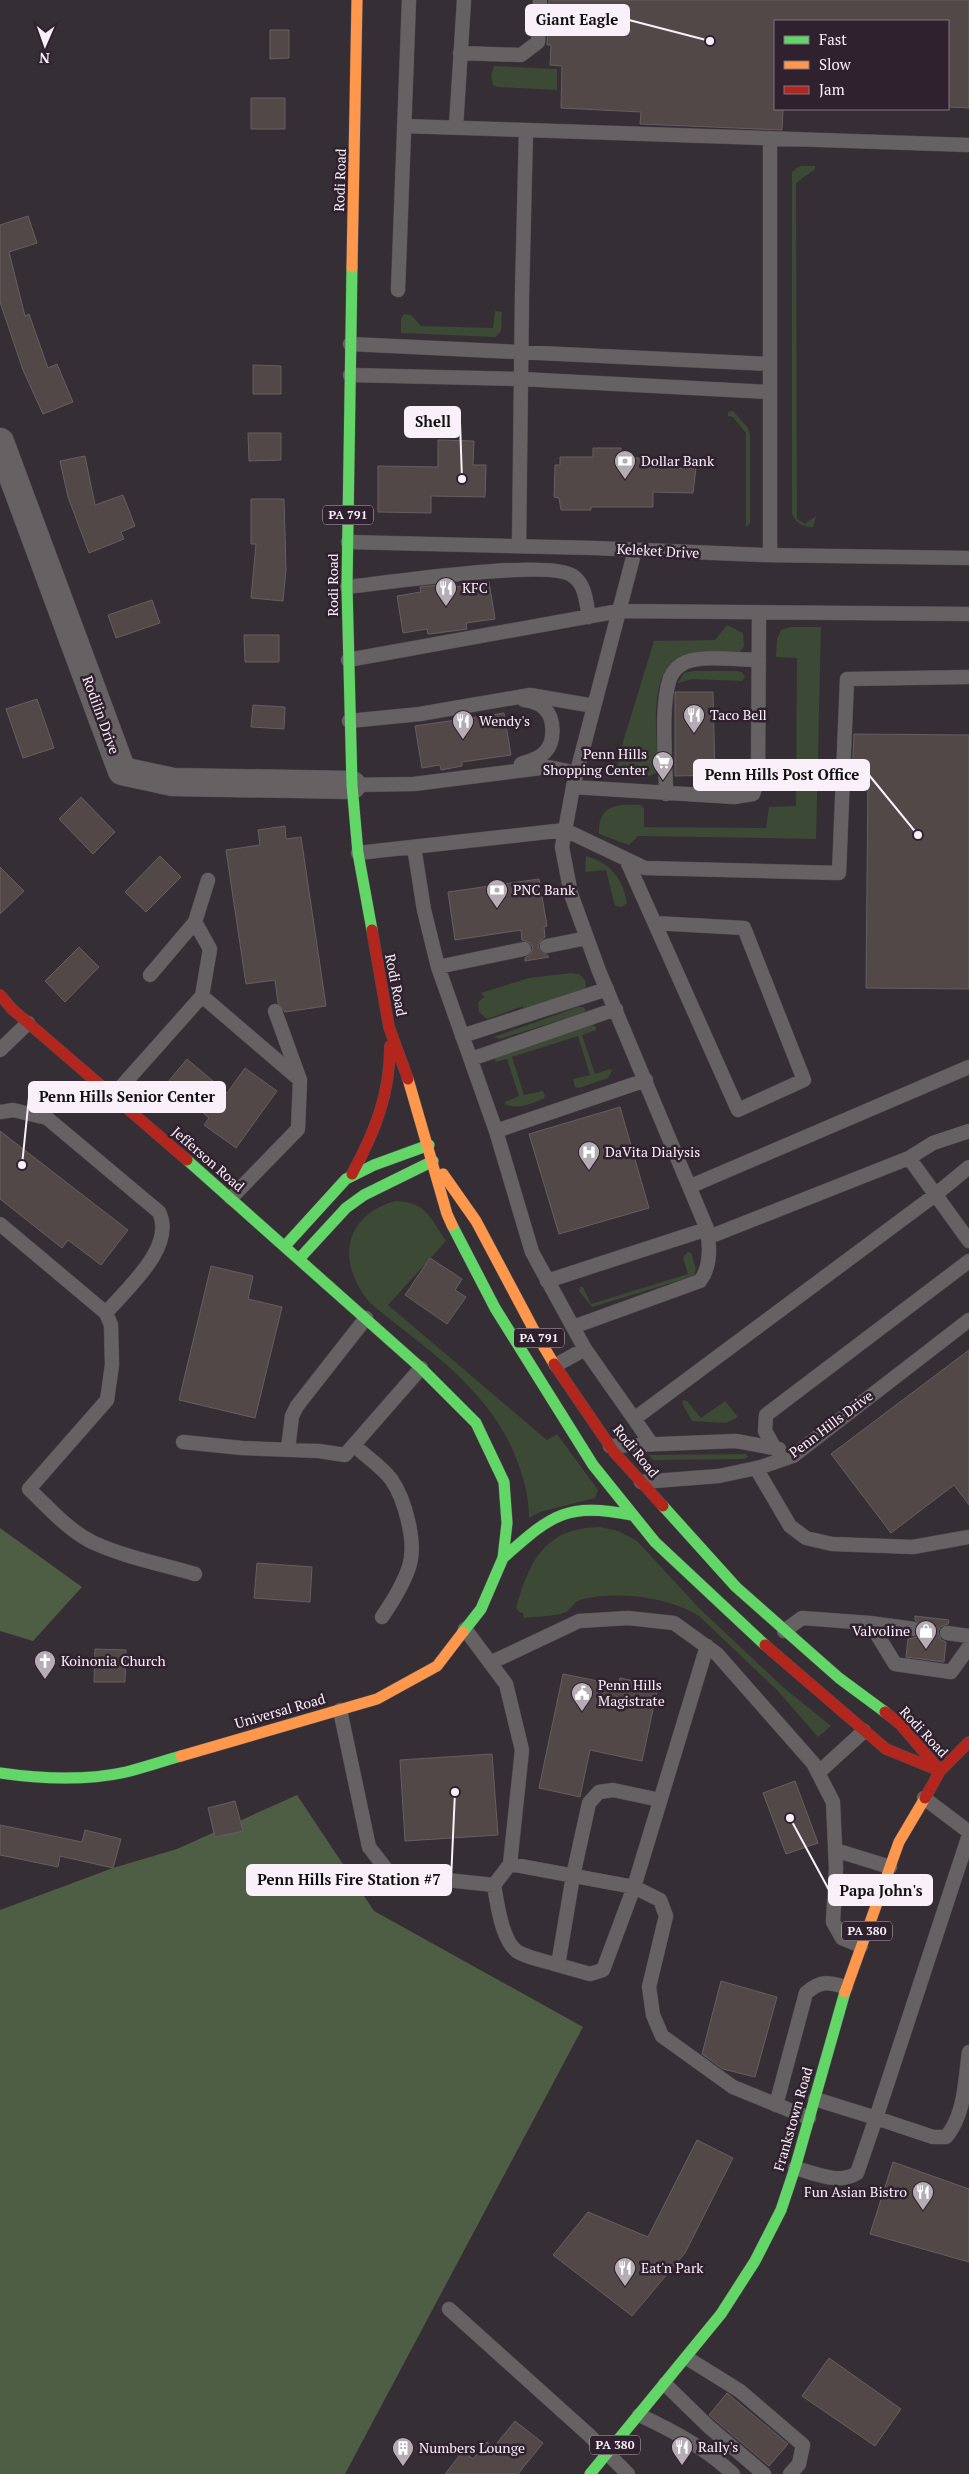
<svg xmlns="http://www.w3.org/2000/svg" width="969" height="2474" font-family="'PT Serif',serif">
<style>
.green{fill:#3b4935}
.forest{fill:#4d5e45}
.building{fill:#524847;stroke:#665e5f}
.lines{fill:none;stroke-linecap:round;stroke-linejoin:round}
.lane-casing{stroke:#514a50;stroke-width:15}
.street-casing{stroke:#514a50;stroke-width:29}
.fast-casing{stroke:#514a50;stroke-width:12}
.slow-casing{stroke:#514a50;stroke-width:12}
.jam-casing{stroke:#514a50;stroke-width:12}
.lane{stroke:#666263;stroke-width:14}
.street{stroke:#666263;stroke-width:28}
.fast{stroke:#63d668;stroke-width:11}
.slow{stroke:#ff974d;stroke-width:11}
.jam{stroke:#b3261e;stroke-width:11}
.labels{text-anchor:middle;stroke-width:5;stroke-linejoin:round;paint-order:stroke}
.shield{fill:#2f212e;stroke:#bdb2bc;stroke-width:1}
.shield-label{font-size:12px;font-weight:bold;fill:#faf0f9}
.street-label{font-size:14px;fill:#faf0f9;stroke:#2f212e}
.poi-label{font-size:14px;fill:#faf0f9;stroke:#2f212e;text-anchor:start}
.leader{fill:none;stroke:#faf0f9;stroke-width:2}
.callout-dot{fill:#faf0f9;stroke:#2f212e;stroke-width:2}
.callout{fill:#faf0f9;stroke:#faf0f9;stroke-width:2}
.callout-label{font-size:15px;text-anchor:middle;font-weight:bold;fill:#111}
</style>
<rect width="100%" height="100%" fill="#362e35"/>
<path class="green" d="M 494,66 L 557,69 L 557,90 L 498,87 L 493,85 L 491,75 Z
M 800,166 L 815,166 L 815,169 L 796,183 L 797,519 L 805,524 L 816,516 L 813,527 C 804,528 795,522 792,514 L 792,172 Z
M 495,311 L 502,312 L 501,331 L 495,337 L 401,333 L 401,319 L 404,314 L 411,315 L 421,326 L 493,328 Z
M 733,411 L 748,428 L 750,435 L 750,523 L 747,527 L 746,525 L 746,433 L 733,417 L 728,416 L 728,412 Z
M 727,625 L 743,633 L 744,646 L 740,652 C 670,647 655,661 656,731 C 657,745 658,759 656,773 L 644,778 L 622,774 L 618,765 L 619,755 L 654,641 L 715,640 Z
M 790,627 L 821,627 L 816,839 L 638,836 L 629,845 L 599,834 C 598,804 617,804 640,805 L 644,808 L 644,827 L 766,828 L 769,807 L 796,806 L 797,658 L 776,657 L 777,639 L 781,630 Z
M 694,671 L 736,671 L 742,672 L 745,677 L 742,681 L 692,679 L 678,683 L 684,673 Z
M 586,856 C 610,863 623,878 627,903 L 622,907 L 615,906 L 606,870 L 585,872 Z
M 571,973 L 579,974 L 585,980 L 586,987 L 581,992 L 524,1010 L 523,1006 L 487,1019 L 479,1012 L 478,1002 L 484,997 L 481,993 L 529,978 Z
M 578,1007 L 583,1007 L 586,1010 L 583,1013 L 500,1039 L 494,1037 Z
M 590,1024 L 596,1027 L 596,1030 L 582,1035 L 595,1074 L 610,1069 L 612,1071 L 608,1078 L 579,1088 L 575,1087 L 573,1079 L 590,1075 L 578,1036 L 512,1057 L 524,1095 L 543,1091 L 545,1096 L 543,1099 C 530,1104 520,1109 506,1105 L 505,1102 L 519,1096 L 507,1059 L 496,1062 L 494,1057 Z
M 395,1201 C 426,1202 430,1217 446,1241 L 388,1305 L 547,1440 L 557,1434 L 598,1490 L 595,1498 L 540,1512 L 529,1518 C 529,1499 525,1484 519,1466 C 494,1392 429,1351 371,1304 C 337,1265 341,1217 395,1201 Z
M 688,1252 L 691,1253 L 696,1269 L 694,1276 L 592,1307 L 579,1291 L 580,1287 L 583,1287 L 591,1304 L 688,1274 L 683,1257 Z
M 683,1400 L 687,1401 L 701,1418 L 725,1401 L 738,1417 L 726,1423 L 692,1421 L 682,1403 Z
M 746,1454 L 748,1457 L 744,1459 L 653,1460 L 649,1455 Z
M 600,1527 L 618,1531 L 637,1541 L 699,1608 L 783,1687 L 831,1726 L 818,1737 L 777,1690 L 699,1616 C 670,1597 613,1590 580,1600 C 574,1602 571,1609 566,1612 C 555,1617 536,1616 524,1618 L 523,1613 L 519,1612 L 516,1608 C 530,1560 545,1528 600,1527 Z"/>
<path class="forest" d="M 0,1528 L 82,1587 L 33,1641 L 0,1631 Z
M 297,1795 L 374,1911 L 583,2027 L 345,2474 L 0,2474 L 0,1910 L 113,1868 L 177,1849 Z"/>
<path class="building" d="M 549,0 L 969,0 L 969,108 L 948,107 L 948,21 L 775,21 L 775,109 L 783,109 L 782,130 L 640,124 L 641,112 L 561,108 L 562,66 L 550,65 L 551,45 L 547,45 Z
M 270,30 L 289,30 L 289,58 L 270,59 Z
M 251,98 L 285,98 L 285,129 L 251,129 Z
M 28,216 L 37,243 L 9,252 L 25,316 L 29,314 L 48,368 L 57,364 L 73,402 L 43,414 L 23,370 L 0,302 L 0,225 Z
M 253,365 L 281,366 L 281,394 L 253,394 Z
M 248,433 L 281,433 L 281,460 L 249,461 Z
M 438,440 L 474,441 L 473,465 L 486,465 L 485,497 L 431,496 L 431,513 L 378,512 L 378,466 L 438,467 Z
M 593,448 L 621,448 L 621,458 L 653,458 L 653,468 L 696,468 L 693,493 L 653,492 L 653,507 L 591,507 L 591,510 L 561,510 L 559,498 L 554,497 L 555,465 L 560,465 L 560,457 L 593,457 Z
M 85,456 L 95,505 L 123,495 L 135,526 L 121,532 L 124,539 L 89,553 L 68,497 L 60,461 Z
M 251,499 L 284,499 L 286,569 L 283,601 L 251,598 L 256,544 L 251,544 Z
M 489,582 L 495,619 L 466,623 L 467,629 L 437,633 L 428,634 L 427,629 L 403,633 L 397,596 L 421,592 L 420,587 L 455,583 L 456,587 Z
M 152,600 L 160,623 L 116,638 L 108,615 Z
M 244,635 L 279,635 L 279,662 L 245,662 Z
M 675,692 L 713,692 L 715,775 L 675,776 Z
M 37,699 L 54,748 L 23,758 L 6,709 Z
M 253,705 L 285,707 L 284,729 L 251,727 Z
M 504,713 L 511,755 L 462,762 L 462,766 L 441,770 L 440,765 L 422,768 L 415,726 Z
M 854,734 L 969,735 L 969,989 L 866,988 L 868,779 L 852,779 Z
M 81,797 L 115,832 L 93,854 L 59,819 Z
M 285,826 L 286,839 L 301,837 L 326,1006 L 285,1012 L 278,1003 L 275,980 L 246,984 L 226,850 L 260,845 L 258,830 Z
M 160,856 L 181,877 L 146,912 L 125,892 Z
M 0,867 L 24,891 L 0,914 Z
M 539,879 L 547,926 L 544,927 L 545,937 L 541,940 L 538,947 L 549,957 L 525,961 L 525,958 L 530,955 L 533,948 L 530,943 L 522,940 L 521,930 L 455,940 L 448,892 Z
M 79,947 L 99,967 L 65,1002 L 45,981 Z
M 187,1059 L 227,1093 L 245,1068 L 277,1091 L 236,1148 L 204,1125 L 209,1118 L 168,1082 Z
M 620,1107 L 649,1208 L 559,1234 L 529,1134 Z
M 0,1131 L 128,1230 L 101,1265 L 68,1240 L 62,1248 L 0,1199 Z
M 430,1258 L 462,1279 L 455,1290 L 466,1297 L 447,1324 L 405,1295 Z
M 211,1266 L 253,1276 L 248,1299 L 282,1307 L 255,1418 L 179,1400 Z
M 969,1350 L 969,1505 L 954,1485 L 891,1533 L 831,1454 Z
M 257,1563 L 312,1567 L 310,1602 L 254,1598 Z
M 915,1616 L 949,1620 L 948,1624 L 940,1627 L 938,1632 L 941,1640 L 946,1642 L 944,1662 L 906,1657 L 908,1639 L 918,1637 L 923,1631 L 922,1625 L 915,1620 Z
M 95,1649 L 126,1650 L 125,1682 L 94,1682 Z
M 563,1674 L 618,1685 L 620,1678 L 658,1686 L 642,1761 L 590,1750 L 580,1797 L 539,1788 Z
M 492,1754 L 498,1835 L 405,1841 L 400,1760 Z
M 795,1781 L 818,1843 L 786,1854 L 763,1793 Z
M 235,1801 L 243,1831 L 215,1837 L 208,1808 Z
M 0,1825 L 82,1842 L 85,1830 L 121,1839 L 113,1868 L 60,1856 L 58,1867 L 0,1855 Z
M 721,1981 L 777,1997 L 755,2077 L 723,2069 L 702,2054 Z
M 697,2140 L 733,2158 L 685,2253 L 632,2316 L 553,2255 L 588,2212 L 648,2237 Z
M 893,2162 L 969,2189 L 969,2262 L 870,2234 Z
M 829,2358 L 901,2409 L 875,2446 L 802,2396 Z
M 727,2393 L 788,2444 L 769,2466 L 709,2415 Z
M 515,2421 L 543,2443 L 518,2474 L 445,2474 L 463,2451 L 473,2459 L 487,2442 L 493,2448 Z"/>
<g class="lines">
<g class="lane-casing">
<path id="lane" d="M 460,53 L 521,55 L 538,42 L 540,0
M 404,126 L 526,130 L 522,296 L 519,546
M 456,127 L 464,0
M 526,130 L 969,145
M 770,138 L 770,392
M 398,290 L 409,0
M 350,344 L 770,364
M 350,375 L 521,379 L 770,392 L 770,555
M 348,542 L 595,548 L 763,555 L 969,558
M 347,587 C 384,583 550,558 573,576 C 586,585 586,603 589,617
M 348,660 L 619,611 L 969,614
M 349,721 L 420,714 L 530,695 L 594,706
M 521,764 C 529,761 539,759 545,752 C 555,742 555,719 545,709 C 540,703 531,701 524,700
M 352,785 L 414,784 L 548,767 L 577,773
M 573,787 L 734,797 L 753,794 L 758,780 L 759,613
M 666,794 C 666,763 660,706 670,678 C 673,671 679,665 686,662 C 704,655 739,660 759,660
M 414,847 L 424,910 L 438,967 L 524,949
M 358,853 L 565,830 L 645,868 L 839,873 L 847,679 L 969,677
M 626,859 L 738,1110 L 804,1080 L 744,928 L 655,923
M 547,946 L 587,938
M 438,967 L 496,1131
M 150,975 L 195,922
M 202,996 L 300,1080
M 462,1036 L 607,989
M 0,1050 L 28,1023
M 471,1059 L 616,1009
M 113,1096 L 202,996 L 210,949 L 195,922 L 208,880
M 0,1112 L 13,1110 L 47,1118 L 159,1212 C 176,1247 127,1288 106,1313
M 909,1158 L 933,1143 L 969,1131
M 691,1186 L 969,1067
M 231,1198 L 298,1129 L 300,1080 L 275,1011
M 0,1224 L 106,1313 L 111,1325 L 112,1365 L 107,1400 L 29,1489 C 48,1507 68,1530 92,1542 C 124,1557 161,1564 195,1574
M 709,1237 L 909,1158 L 969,1241
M 547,1281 L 707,1229 L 599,971 L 571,894 L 562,847 L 573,787 L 635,550
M 573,1327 L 700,1281 C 711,1267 710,1246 707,1229
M 585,1349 L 651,1443
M 556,1365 L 585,1349 L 532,1252 L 496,1131 L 646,1080
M 634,1419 L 935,1195 L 969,1167
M 183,1442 L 242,1448 L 319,1451 L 345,1455 L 421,1368
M 354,1445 C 365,1456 381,1466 391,1479 C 405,1499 417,1543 409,1567 C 403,1585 393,1601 382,1617
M 610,1446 L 736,1441 L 779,1449
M 774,1447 L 765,1431 L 766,1415 L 969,1261
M 288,1449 L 292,1416 L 297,1406 L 366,1318
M 756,1468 L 790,1526 L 806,1538 L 832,1544 L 913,1547 L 969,1537
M 641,1482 L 719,1476 L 761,1467 L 793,1456 L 969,1320
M 870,1623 L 914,1629
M 784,1631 L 802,1618 L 870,1623 L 895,1664 L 951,1672 L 969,1647
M 947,1633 L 969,1636
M 490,1663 L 579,1621 L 628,1618 L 674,1623 L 717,1654 L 813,1763 L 833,1802 L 836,1868 L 833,1922 L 842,1938 L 861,1946
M 340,1710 L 369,1847 L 390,1874 L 494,1885 L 510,1864 L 522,1750 L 506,1684 L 465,1629
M 818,1773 L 864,1731
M 924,1798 L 969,1832
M 660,1800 L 613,1790 L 599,1792 L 589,1803 L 573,1876 L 558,1965 L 590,1974 L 603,1970 L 634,1887 L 660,1900 L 666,1916 L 649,1987 L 653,2015 L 662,2036 L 733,2087 L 809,2118
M 969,1835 L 876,2118 L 933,2137 L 946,2137 C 965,2115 965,2080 969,2052
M 835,1850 L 890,1867
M 510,1864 L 634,1887 L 707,1646
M 494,1885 C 497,1902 502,1945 520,1953 C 532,1959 546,1961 558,1965
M 776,2105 L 806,1993 C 821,1980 828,1982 846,1987
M 795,2168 C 815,2173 839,2185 857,2173 L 876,2118 L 815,2099
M 449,2309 L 589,2435 L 628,2474
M 687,2358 L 740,2391 L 803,2445 L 799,2464 L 790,2474
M 665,2384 L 708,2426 L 764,2474
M 639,2415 C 672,2430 707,2449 733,2474"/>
</g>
<g class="street-casing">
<path id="street" d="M 0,442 L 122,771 L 173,782 L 352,785"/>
</g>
<g class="fast-casing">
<path id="fast" d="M 352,267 L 347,587 L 352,785 L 358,853 L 372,930
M 187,1160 L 421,1368 L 476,1423 L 504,1482 L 507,1523 L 503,1558 L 481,1609 L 463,1632
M 452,1225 L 495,1308 L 593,1465 L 655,1542 L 765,1645
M 285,1246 L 346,1179 L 374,1165 L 429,1145
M 299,1259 L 346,1208 L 364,1195 L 433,1161
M 663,1506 L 736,1587 L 839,1678 L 885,1712
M 503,1558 C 552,1515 565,1502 632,1515
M 0,1773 C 41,1779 85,1781 126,1772 C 145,1767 163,1761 181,1756
M 590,2474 L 721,2314 L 755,2261 L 781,2210 L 795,2168 L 845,1992"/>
</g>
<g class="slow-casing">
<path id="slow" d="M 352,267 L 357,0
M 408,1079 L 447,1214 L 452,1225
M 443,1174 L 476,1221 L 535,1332 L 554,1364
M 181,1756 L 377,1699 L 437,1666 L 463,1632
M 845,1992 L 899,1842 L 925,1798"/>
</g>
<g class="jam-casing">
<path id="jam" d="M 372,930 L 389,1027 L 408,1079
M 0,995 L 12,1009 L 187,1160
M 352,1174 C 375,1132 390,1094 390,1046
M 554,1364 L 614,1452 L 663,1506
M 765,1645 L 886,1749 L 940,1771
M 885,1712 L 900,1724 L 937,1767
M 925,1798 L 940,1771 L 969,1742"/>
</g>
<use href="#lane" class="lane"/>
<use href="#street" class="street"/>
<use href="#fast" class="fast"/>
<use href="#slow" class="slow"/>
<use href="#jam" class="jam"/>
</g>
<defs>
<g id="bank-pin" transform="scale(1.125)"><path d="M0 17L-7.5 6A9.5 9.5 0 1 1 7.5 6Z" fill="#b5acb4" stroke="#2f212e"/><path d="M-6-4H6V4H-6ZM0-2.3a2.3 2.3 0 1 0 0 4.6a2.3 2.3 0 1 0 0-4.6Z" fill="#fff"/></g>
<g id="restaurant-pin" transform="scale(1.125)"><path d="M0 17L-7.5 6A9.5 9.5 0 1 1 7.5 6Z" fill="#b5acb4" stroke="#2f212e"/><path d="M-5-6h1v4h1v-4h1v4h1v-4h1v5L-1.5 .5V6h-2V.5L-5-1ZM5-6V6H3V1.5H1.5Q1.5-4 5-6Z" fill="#fff"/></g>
<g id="supermarket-pin" transform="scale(1.125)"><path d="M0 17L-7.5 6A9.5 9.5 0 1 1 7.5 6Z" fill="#b5acb4" stroke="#2f212e"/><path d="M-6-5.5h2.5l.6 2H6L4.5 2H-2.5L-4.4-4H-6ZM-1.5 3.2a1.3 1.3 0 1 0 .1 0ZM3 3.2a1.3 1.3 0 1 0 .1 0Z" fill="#fff"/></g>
<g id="hospital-pin" transform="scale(1.125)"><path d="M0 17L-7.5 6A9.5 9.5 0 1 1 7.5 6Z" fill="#b5acb4" stroke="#2f212e"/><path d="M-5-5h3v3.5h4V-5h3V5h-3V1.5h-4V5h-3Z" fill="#fff"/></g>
<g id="shop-pin" transform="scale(1.125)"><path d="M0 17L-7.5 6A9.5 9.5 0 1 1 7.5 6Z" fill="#b5acb4" stroke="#2f212e"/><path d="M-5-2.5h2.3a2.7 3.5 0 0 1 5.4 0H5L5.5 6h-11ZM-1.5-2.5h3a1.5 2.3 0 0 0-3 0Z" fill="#fff"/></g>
<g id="church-pin" transform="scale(1.125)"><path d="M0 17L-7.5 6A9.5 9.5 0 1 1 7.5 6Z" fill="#b5acb4" stroke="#2f212e"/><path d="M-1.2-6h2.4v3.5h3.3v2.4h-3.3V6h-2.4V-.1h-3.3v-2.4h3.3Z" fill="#fff"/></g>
<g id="civic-pin" transform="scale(1.125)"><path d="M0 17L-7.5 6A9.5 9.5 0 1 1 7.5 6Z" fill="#b5acb4" stroke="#2f212e"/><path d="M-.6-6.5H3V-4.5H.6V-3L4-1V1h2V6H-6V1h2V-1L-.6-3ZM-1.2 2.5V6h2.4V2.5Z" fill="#fff"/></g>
<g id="building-pin" transform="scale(1.125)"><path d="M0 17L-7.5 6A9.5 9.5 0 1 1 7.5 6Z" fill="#b5acb4" stroke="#2f212e"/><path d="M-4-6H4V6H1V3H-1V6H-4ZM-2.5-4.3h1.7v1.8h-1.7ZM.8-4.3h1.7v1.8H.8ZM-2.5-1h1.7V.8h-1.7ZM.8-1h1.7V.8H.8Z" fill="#fff"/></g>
</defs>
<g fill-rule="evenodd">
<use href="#bank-pin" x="625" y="461"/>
<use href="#restaurant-pin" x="446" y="588"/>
<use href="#restaurant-pin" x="694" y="715"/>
<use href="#restaurant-pin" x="463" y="721"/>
<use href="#supermarket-pin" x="663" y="762"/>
<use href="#bank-pin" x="497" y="890"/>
<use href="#hospital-pin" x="589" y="1152"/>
<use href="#shop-pin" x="926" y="1631"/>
<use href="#church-pin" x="45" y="1661"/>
<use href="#civic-pin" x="582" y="1693"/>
<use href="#restaurant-pin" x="923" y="2192"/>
<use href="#restaurant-pin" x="625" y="2268"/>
<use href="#restaurant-pin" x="682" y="2447"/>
<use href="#building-pin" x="403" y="2448"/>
</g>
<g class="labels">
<g class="shield">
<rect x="323" y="505.5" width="50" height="19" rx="4"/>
<rect x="514" y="1328.5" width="50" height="19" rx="4"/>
<rect x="842" y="1921.5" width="50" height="19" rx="4"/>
<rect x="590" y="2435.5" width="50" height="19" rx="4"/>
</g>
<g class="shield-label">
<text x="348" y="519">PA 791</text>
<text x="539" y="1342">PA 791</text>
<text x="867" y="1935">PA 380</text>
<text x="615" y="2449">PA 380</text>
</g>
<g class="street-label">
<text transform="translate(340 180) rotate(-88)" y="5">Rodi Road</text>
<text transform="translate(658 551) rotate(3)" y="5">Keleket Drive</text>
<text transform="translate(333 585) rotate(-90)" y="5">Rodi Road</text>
<text transform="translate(101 715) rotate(70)" y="5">Rodilin Drive</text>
<text transform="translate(396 985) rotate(79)" y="5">Rodi Road</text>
<text transform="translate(208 1159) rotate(41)" y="5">Jefferson Road</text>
<text transform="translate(831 1424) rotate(-37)" y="5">Penn Hills Drive</text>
<text transform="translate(636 1451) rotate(51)" y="5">Rodi Road</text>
<text transform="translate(280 1711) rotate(-16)" y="5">Universal Road</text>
<text transform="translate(924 1732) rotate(47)" y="5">Rodi Road</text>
<text transform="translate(793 2119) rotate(-74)" y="5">Frankstown Road</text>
</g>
<g class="poi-label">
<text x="641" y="466">Dollar Bank</text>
<text x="462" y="593">KFC</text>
<text x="710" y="720">Taco Bell</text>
<text x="479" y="726">Wendy's</text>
<text x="647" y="759" text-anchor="end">Penn Hills<tspan x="647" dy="16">Shopping Center</tspan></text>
<text x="513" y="895">PNC Bank</text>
<text x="605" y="1157">DaVita Dialysis</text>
<text x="910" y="1636" text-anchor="end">Valvoline</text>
<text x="61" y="1666">Koinonia Church</text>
<text x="598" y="1690">Penn Hills<tspan x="598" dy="16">Magistrate</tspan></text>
<text x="907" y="2197" text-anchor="end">Fun Asian Bistro</text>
<text x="641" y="2273">Eat'n Park</text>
<text x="698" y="2452">Rally's</text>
<text x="419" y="2453">Numbers Lounge</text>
</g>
</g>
<path class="leader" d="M710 41L629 20M462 479L460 422M918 835L869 775M22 1165L29 1097M455 1792L451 1880M790 1818L829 1890"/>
<g class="callout-dot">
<circle cx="710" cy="41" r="5"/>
<circle cx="462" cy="479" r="5"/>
<circle cx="918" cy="835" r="5"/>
<circle cx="22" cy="1165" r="5"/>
<circle cx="455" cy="1792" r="5"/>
<circle cx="790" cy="1818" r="5"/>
</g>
<g class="callout">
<rect x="526" y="5" width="103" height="30" rx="5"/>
<rect x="405" y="407" width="55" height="30" rx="5"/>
<rect x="694" y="760" width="175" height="30" rx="5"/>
<rect x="29" y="1082" width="196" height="30" rx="5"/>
<rect x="247" y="1865" width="204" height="30" rx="5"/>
<rect x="829" y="1875" width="103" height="30" rx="5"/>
</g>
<g class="callout-label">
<text x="577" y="25">Giant Eagle</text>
<text x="433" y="427">Shell</text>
<text x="782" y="780">Penn Hills Post Office</text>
<text x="127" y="1102">Penn Hills Senior Center</text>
<text x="349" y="1885">Penn Hills Fire Station #7</text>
<text x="881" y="1896">Papa John's</text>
</g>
<rect x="774" y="20" width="175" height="90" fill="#2f212e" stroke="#80747f"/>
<rect x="784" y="36" width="25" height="8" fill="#63d668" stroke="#80747f"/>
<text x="819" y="45" font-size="15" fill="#faf0f9">Fast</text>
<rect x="784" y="61" width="25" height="8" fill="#ff974d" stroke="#80747f"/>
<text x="819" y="70" font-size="15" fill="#faf0f9">Slow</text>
<rect x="784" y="86" width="25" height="8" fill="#b3261e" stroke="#80747f"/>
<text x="819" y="95" font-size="15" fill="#faf0f9">Jam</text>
<g transform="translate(45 45) rotate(182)" stroke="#2f212e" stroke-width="4" paint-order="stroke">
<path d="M0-4L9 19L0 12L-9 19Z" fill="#faf0f9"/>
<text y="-8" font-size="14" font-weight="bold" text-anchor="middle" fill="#faf0f9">N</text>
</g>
</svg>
